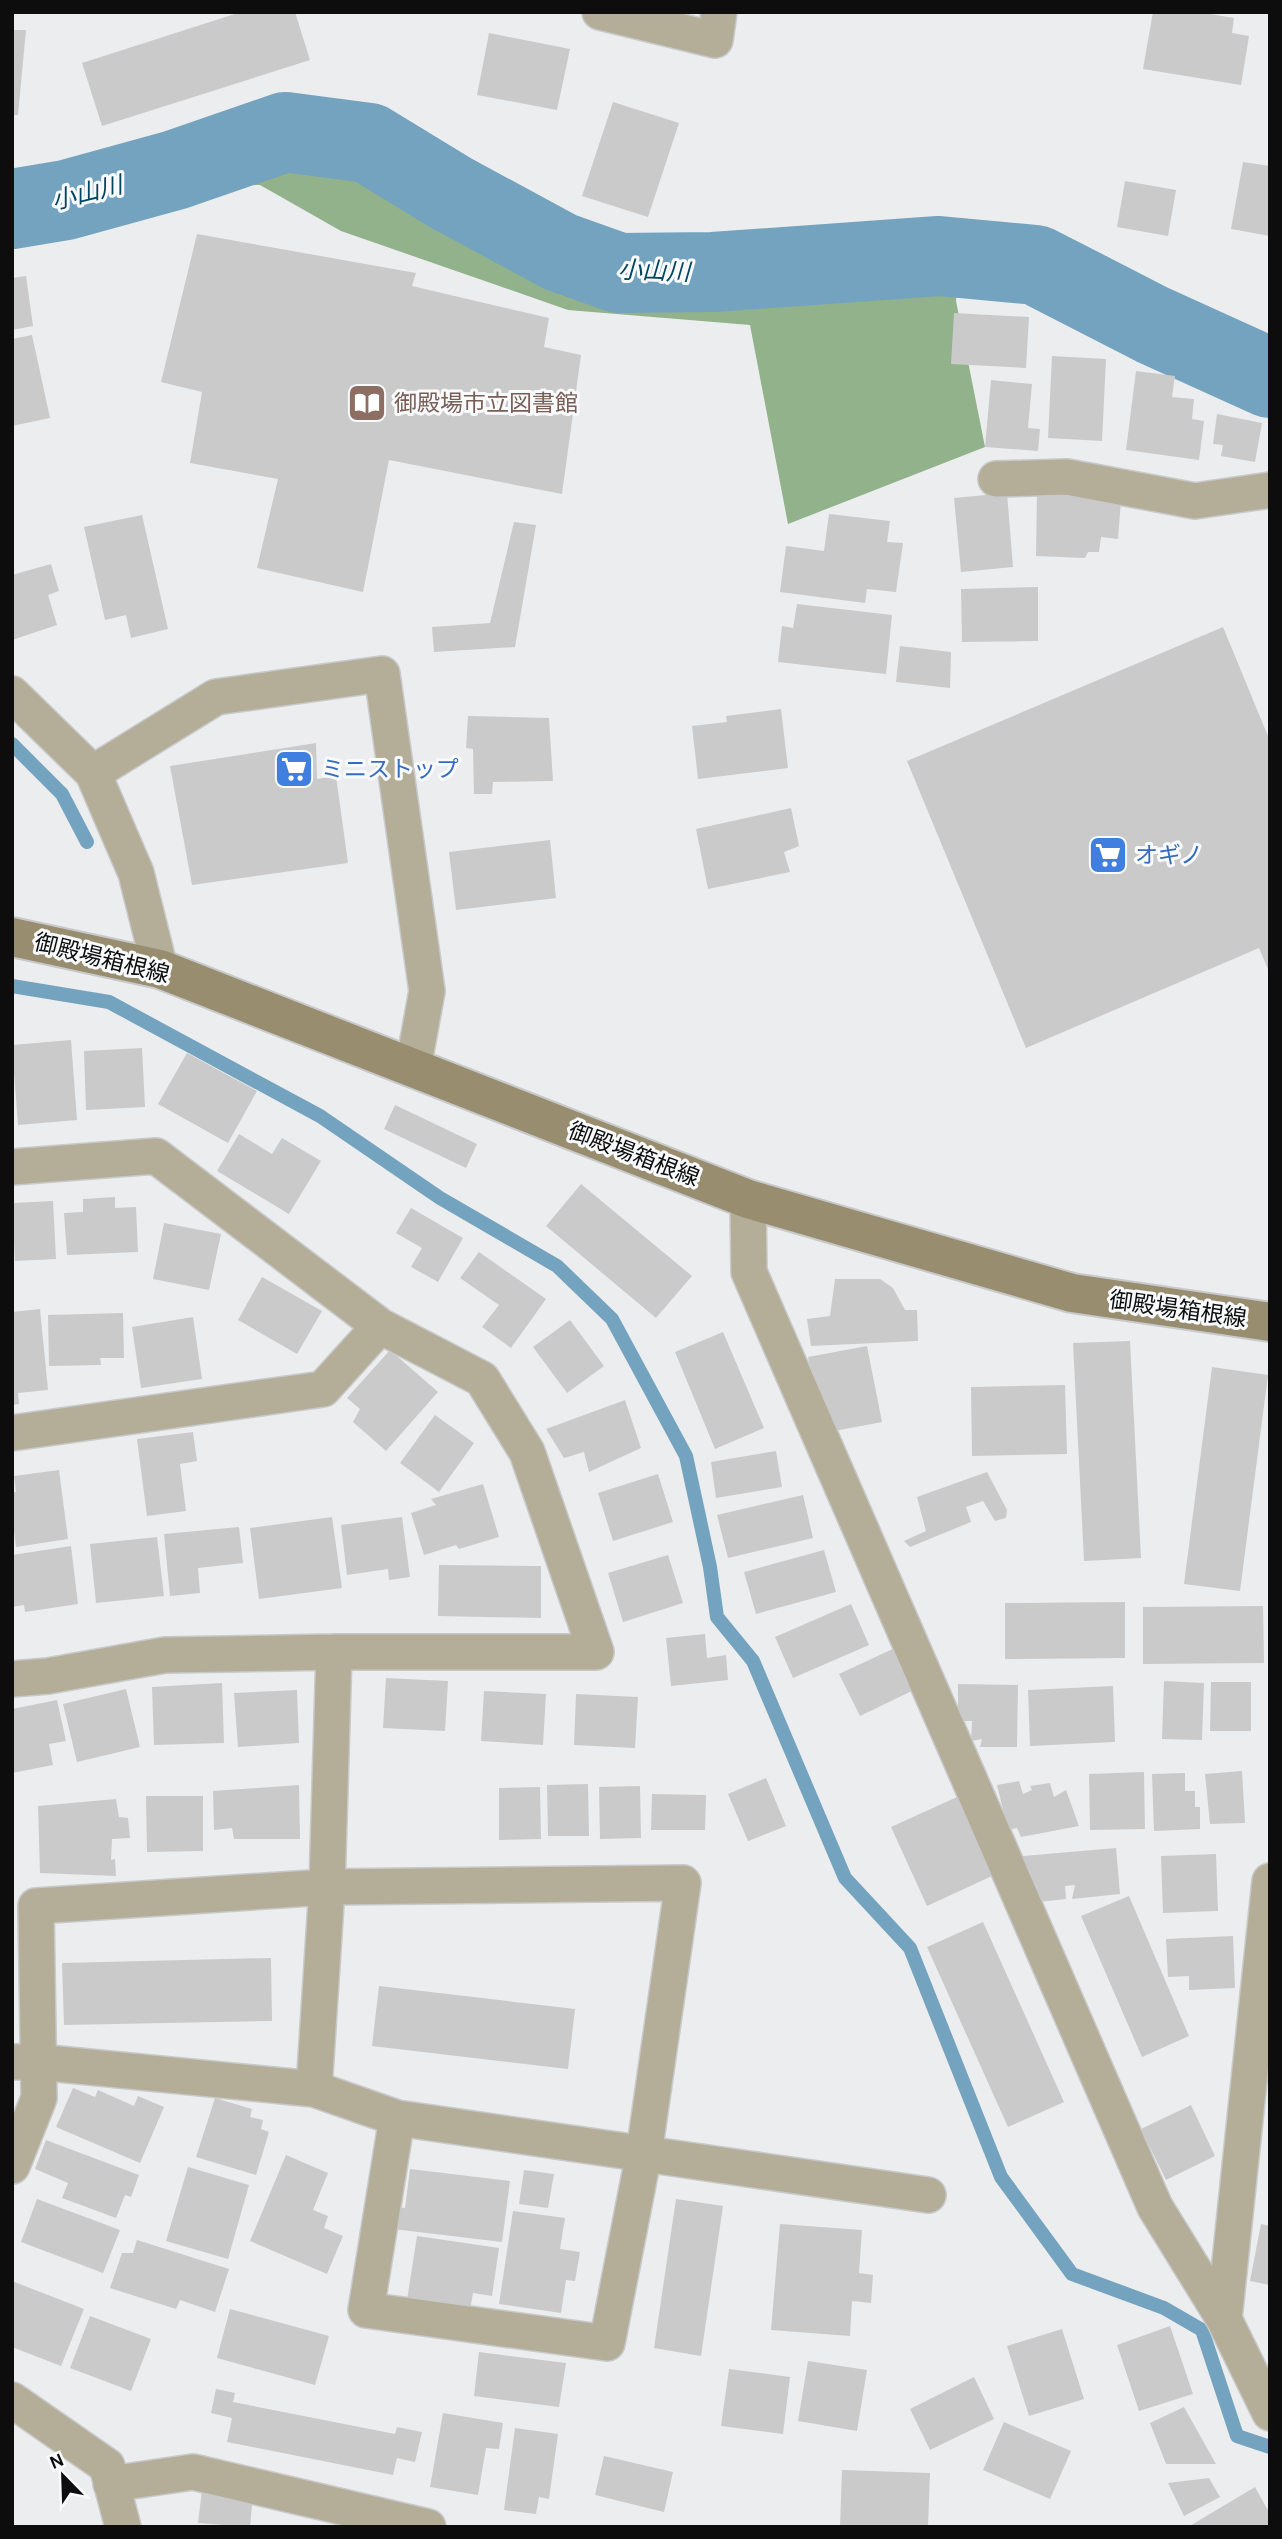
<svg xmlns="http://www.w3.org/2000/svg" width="1282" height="2539" font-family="Karla,'Noto Sans JP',sans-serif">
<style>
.forest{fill:#91b28b}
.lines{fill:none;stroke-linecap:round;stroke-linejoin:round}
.stream{stroke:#73a3be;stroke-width:14}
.river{stroke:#73a3be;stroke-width:80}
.building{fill:#cbcacb}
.minor-casing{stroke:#c8c9ca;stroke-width:38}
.secondary-casing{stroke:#c8c9ca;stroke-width:42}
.minor{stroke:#b4ad98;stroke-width:35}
.secondary{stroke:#988d6f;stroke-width:38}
.labels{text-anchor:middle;stroke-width:6;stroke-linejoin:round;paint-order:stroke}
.education-label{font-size:23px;fill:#785e54;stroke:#f9fafb;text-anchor:start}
.shop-label{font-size:23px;fill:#366cbe;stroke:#f9fafb;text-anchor:start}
.street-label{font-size:23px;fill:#0d0d0d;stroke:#f9fafb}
.water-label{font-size:24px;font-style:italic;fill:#014661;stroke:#f9fafb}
</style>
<rect width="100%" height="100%" fill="#ecedee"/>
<path class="forest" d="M 357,113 L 636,260 L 962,227 L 956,301 L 985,447 L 788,524 L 750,325 L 568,310 L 341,231 L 260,185 L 12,190 L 12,175 L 177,137 Z"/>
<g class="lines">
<path class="stream" d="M 12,744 L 62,794 L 87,842
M 12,986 L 109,1002 L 320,1116 L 440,1198 L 557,1266 L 612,1319 L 686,1456 L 710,1567 L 717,1617 L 753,1661 L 845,1878 L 910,1948 L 1001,2177 L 1072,2274 L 1164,2308 L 1202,2330 L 1237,2436 L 1270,2447"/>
<path class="river" d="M 12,209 L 66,200 L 175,170 L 285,132 L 369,143 L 451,193 L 560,252 L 619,273 L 713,272 L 939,256 L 1036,265 L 1153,325 L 1270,378"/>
</g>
<path class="building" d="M 241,12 L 295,12 L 310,60 L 102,126 L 82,63 Z
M 1153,12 L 1198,12 L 1234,18 L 1232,33 L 1249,36 L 1241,85 L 1143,69 Z
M 12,30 L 26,30 L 18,115 L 12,115 Z
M 489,33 L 570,49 L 557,110 L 477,95 Z
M 613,102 L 679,123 L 648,217 L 582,196 Z
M 1243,162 L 1270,166 L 1270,236 L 1231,229 Z
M 1125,181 L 1176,190 L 1168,236 L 1117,227 Z
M 197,234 L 416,273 L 412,286 L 549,318 L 544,347 L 581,355 L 562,494 L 389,460 L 363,592 L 257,568 L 278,479 L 190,463 L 202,392 L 161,382 Z
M 26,276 L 33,326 L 12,330 L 12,278 Z
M 954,313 L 1029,317 L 1026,368 L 951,364 Z
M 32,335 L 50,418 L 12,426 L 12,339 Z
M 1052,356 L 1106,359 L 1102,441 L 1048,438 Z
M 1136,371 L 1175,376 L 1172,397 L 1194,399 L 1192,419 L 1204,421 L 1199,460 L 1126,450 Z
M 991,380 L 1032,384 L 1028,428 L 1040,429 L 1038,451 L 985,447 Z
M 1217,414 L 1262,423 L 1255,462 L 1221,456 L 1223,445 L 1213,444 Z
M 1037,491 L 1121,501 L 1118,539 L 1101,537 L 1099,552 L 1088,552 L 1085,558 L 1036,556 Z
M 1007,493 L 1013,567 L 961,572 L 954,498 Z
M 829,514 L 890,521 L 887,542 L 903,543 L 896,592 L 867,589 L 865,603 L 780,592 L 786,546 L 824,551 Z
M 142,515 L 168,629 L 131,638 L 126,615 L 105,620 L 84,527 Z
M 514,522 L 536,525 L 515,647 L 434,652 L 432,627 L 490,623 Z
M 51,564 L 59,591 L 48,595 L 57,625 L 12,640 L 12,575 Z
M 1038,587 L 1038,641 L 962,642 L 961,589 Z
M 797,604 L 892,615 L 886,674 L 778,662 L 782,626 L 793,628 Z
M 1223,627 L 1270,741 L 1270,974 L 1259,948 L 1026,1048 L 907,761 Z
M 900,646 L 951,652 L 950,688 L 896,682 Z
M 781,709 L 788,768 L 698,779 L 692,726 L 727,722 L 726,716 Z
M 468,716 L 549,718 L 553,781 L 493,782 L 492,794 L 474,794 L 473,749 L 466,748 Z
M 316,743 L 317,779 L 336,776 L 348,863 L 192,885 L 170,766 Z
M 791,808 L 799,846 L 784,852 L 790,872 L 708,889 L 696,829 Z
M 550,840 L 556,898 L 456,910 L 449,852 Z
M 71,1040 L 77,1120 L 18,1125 L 12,1045 Z
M 142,1048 L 145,1107 L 86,1110 L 84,1051 Z
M 187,1053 L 257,1091 L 228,1143 L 158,1104 Z
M 395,1105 L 477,1144 L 466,1168 L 384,1129 Z
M 239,1134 L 272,1154 L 282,1138 L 321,1161 L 289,1214 L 217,1171 Z
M 581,1184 L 692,1276 L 656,1318 L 546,1226 Z
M 115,1197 L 115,1208 L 136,1207 L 138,1252 L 67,1255 L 64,1213 L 83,1212 L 83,1199 Z
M 53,1201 L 56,1259 L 15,1261 L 12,1203 Z
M 411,1208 L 463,1238 L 438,1282 L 411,1267 L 422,1248 L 396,1233 Z
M 164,1223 L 221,1234 L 209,1290 L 153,1279 Z
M 479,1252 L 546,1299 L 511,1348 L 482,1327 L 499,1305 L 460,1278 Z
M 262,1277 L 322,1311 L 297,1354 L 238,1320 Z
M 835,1279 L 880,1279 L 893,1288 L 905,1310 L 917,1310 L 918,1341 L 811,1346 L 807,1319 L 830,1316 Z
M 40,1309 L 48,1390 L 18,1393 L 19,1404 L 12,1405 L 12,1312 Z
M 123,1313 L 124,1358 L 100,1358 L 101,1365 L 49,1366 L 48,1315 Z
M 193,1317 L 202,1379 L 141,1388 L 132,1327 Z
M 570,1320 L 604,1366 L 567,1393 L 533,1347 Z
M 723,1332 L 764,1428 L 715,1449 L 675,1352 Z
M 1130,1341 L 1141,1558 L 1084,1561 L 1073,1343 Z
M 867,1346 L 882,1422 L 829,1432 L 818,1414 L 808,1357 Z
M 390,1350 L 438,1392 L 386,1451 L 353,1422 L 360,1409 L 347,1398 Z
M 1212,1367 L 1268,1375 L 1240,1591 L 1184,1584 Z
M 1065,1385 L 1067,1454 L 972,1456 L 971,1387 Z
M 625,1400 L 641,1448 L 589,1472 L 584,1452 L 564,1458 L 546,1429 Z
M 435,1415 L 474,1443 L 439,1492 L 400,1463 Z
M 193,1432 L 197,1461 L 180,1464 L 186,1511 L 147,1516 L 137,1439 Z
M 776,1451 L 782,1487 L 716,1498 L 711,1462 Z
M 59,1470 L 68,1539 L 16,1547 L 12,1515 L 12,1492 L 16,1492 L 14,1476 Z
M 987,1472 L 1007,1510 L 1006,1518 L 995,1521 L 983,1501 L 966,1507 L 971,1522 L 910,1547 L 904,1541 L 926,1531 L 917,1497 Z
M 658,1474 L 673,1522 L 613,1541 L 598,1493 Z
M 483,1484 L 499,1537 L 459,1549 L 456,1545 L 424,1555 L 411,1513 L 436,1505 L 431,1499 Z
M 803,1495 L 813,1538 L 728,1558 L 717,1515 Z
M 332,1517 L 342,1588 L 259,1599 L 250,1528 Z
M 402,1517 L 410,1577 L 389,1580 L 388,1569 L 347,1575 L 341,1525 Z
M 239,1527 L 243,1563 L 198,1568 L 200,1593 L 170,1596 L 164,1534 Z
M 157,1537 L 164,1596 L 96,1603 L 90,1544 Z
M 71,1546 L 78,1604 L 25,1612 L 24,1605 L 12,1607 L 12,1555 Z
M 824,1550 L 836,1592 L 756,1614 L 744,1572 Z
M 668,1555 L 683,1603 L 623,1622 L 608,1573 Z
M 439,1565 L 541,1566 L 541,1618 L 438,1616 Z
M 1125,1602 L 1125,1658 L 1005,1659 L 1005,1603 Z
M 851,1604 L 869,1645 L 793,1678 L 775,1637 Z
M 1263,1606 L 1264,1663 L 1143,1664 L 1143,1607 Z
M 705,1634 L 707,1658 L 726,1655 L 728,1680 L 671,1686 L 666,1638 Z
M 897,1647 L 918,1688 L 860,1716 L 839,1674 Z
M 386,1678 L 448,1681 L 445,1731 L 383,1728 Z
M 1164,1681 L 1204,1683 L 1202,1740 L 1162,1739 Z
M 1211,1682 L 1251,1682 L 1251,1731 L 1210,1731 Z
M 222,1683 L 224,1743 L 154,1745 L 152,1687 Z
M 958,1684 L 1018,1685 L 1017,1747 L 980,1747 L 982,1739 L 971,1741 L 972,1721 L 958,1721 Z
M 1113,1686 L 1115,1742 L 1030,1746 L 1028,1690 Z
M 126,1689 L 140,1747 L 77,1762 L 63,1704 Z
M 297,1690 L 299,1743 L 238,1747 L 234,1693 Z
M 484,1691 L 546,1694 L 543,1745 L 481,1741 Z
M 576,1694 L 638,1697 L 635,1748 L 574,1745 Z
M 57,1700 L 66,1741 L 49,1744 L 53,1765 L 12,1773 L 12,1709 Z
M 1242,1771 L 1245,1823 L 1210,1824 L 1205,1774 Z
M 1144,1772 L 1145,1829 L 1090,1830 L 1089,1774 Z
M 1185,1773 L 1185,1791 L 1195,1791 L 1195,1807 L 1200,1807 L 1200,1829 L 1154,1831 L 1152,1774 Z
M 766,1778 L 786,1826 L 748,1841 L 728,1794 Z
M 1019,1781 L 1023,1794 L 1032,1790 L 1030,1786 L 1050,1783 L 1054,1797 L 1066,1790 L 1079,1826 L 1021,1837 L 1017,1828 L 1008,1830 L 997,1785 Z
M 588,1784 L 589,1836 L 548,1836 L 547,1785 Z
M 299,1785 L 300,1839 L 234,1839 L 232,1828 L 214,1830 L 213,1791 Z
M 640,1786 L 641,1838 L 600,1839 L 599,1787 Z
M 540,1787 L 541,1839 L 499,1840 L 499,1788 Z
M 652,1794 L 706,1795 L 705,1830 L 651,1830 Z
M 146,1796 L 203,1796 L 203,1851 L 147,1852 Z
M 957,1797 L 992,1876 L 927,1906 L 891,1827 Z
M 116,1799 L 119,1817 L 128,1818 L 130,1838 L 112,1839 L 111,1860 L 115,1859 L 116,1876 L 40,1873 L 38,1806 Z
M 1116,1848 L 1120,1894 L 1072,1899 L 1075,1885 L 1065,1886 L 1066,1899 L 1038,1902 L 1037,1886 L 1025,1887 L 1023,1856 Z
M 1216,1854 L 1218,1911 L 1163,1913 L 1161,1856 Z
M 1129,1896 L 1189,2036 L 1142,2057 L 1081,1916 Z
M 983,1922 L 1064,2102 L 1008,2127 L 927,1947 Z
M 1233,1936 L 1235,1988 L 1189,1990 L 1189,1976 L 1168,1977 L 1166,1939 Z
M 271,1958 L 272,2021 L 64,2025 L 62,1963 Z
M 379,1986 L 575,2009 L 568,2069 L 372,2046 Z
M 73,2088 L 95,2097 L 98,2090 L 134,2106 L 138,2096 L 164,2107 L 140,2163 L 56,2127 Z
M 215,2098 L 252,2109 L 250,2117 L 263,2120 L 261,2129 L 269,2132 L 256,2175 L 196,2157 Z
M 1191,2105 L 1215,2156 L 1166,2180 L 1141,2129 Z
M 46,2140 L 139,2175 L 131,2197 L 125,2195 L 116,2218 L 62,2198 L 68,2183 L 35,2169 Z
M 286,2155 L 328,2173 L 313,2210 L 328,2216 L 324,2228 L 343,2236 L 327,2274 L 250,2241 Z
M 188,2167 L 249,2185 L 228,2259 L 166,2241 Z
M 410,2169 L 510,2181 L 502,2242 L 393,2229 L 396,2207 L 405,2208 Z
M 524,2170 L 554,2174 L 548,2208 L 519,2204 Z
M 37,2199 L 120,2230 L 103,2273 L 21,2242 Z
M 676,2199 L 723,2206 L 701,2356 L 654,2348 Z
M 513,2211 L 565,2218 L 560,2249 L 580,2252 L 575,2281 L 566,2280 L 561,2313 L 499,2304 Z
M 780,2224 L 862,2230 L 859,2273 L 873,2275 L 871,2303 L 852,2301 L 850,2336 L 771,2330 Z
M 1261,2224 L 1270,2226 L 1270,2285 L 1250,2281 Z
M 417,2236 L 499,2248 L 492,2296 L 473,2293 L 470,2310 L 407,2300 Z
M 137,2240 L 229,2269 L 215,2312 L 180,2300 L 176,2309 L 110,2288 L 122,2253 L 133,2253 Z
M 12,2281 L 84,2309 L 61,2366 L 12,2347 Z
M 230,2309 L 329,2336 L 315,2385 L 217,2358 Z
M 90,2316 L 151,2339 L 131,2391 L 70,2368 Z
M 1170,2326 L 1193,2394 L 1139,2411 L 1117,2345 Z
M 1062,2329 L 1084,2399 L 1029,2416 L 1007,2346 Z
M 479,2352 L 566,2363 L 559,2407 L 474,2396 Z
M 808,2361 L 867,2370 L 857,2431 L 798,2421 Z
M 729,2369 L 790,2377 L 783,2434 L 721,2426 Z
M 974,2377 L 994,2419 L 930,2450 L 910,2409 Z
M 216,2389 L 235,2393 L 233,2402 L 395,2434 L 397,2427 L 422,2432 L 415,2462 L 397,2458 L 393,2475 L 227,2442 L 232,2418 L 211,2413 Z
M 1184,2407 L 1216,2464 L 1166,2464 L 1150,2423 Z
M 443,2413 L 503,2423 L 499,2449 L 486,2448 L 478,2495 L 430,2487 Z
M 1004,2422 L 1071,2451 L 1050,2499 L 983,2470 Z
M 515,2428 L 558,2434 L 549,2499 L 539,2497 L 536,2514 L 504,2510 Z
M 604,2456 L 673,2472 L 664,2512 L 595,2495 Z
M 842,2470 L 930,2473 L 928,2527 L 840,2527 Z
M 1209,2478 L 1220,2497 L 1184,2516 L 1168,2483 Z
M 1255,2487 L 1270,2514 L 1270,2527 L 1188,2527 Z
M 202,2490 L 253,2495 L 250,2527 L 198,2523 Z"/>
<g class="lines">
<g class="minor-casing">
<path id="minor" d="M 600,12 L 715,40 L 719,12
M 996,479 L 1067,477 L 1195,501 L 1270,490
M 12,694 L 93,773 L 136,873 L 160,969
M 93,773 L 216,697 L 382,674 L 427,991 L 413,1068
M 12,1167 L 156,1156 L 380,1326 L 482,1379 L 527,1452 L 596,1652 L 334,1652 L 165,1655 L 48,1676 L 12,1679
M 748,1199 L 749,1272 L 1155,2207 L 1224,2319 L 1270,2413
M 12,1433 L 323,1389 L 380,1326
M 12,2062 L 38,2062 L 314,2089 L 397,2118 L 928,2195
M 314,2089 L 327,1887 L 334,1652
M 12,2166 L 39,2098 L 36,1906 L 327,1887 L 683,1883 L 644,2153 L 607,2343 L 366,2310 L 397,2118
M 1224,2319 L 1270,1881
M 12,2400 L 107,2466 L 123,2527
M 111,2484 L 193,2472 L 428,2527"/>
</g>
<g class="secondary-casing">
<path id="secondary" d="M 12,937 L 160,969 L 748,1199 L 1072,1293 L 1270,1322"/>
</g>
<use href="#minor" class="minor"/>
<use href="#secondary" class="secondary"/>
</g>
<defs>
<g id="library-square" transform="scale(2.0125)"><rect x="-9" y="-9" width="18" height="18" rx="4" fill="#8d6e63" stroke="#f9fafb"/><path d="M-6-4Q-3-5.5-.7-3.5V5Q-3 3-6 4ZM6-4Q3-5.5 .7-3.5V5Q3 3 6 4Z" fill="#fff"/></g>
<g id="supermarket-square" transform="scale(2.0125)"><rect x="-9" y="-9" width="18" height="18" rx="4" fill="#3f7fe0" stroke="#f9fafb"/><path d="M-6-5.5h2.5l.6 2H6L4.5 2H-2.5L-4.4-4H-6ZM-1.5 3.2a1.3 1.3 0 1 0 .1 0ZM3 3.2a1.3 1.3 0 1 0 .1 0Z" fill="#fff"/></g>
</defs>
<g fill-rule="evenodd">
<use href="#library-square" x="367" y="403"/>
<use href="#supermarket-square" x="294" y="769"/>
<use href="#supermarket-square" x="1108" y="855"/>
</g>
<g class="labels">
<g class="education-label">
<text x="394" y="411">御殿場市立図書館</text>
</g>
<g class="shop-label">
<text x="321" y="777">ミニストップ</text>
<text x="1135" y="863">オギノ</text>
</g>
<g class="street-label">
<text transform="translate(102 958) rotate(14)" y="8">御殿場箱根線</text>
<text transform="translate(634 1154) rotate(21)" y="8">御殿場箱根線</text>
<text transform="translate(1178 1309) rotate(8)" y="8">御殿場箱根線</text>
</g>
<g class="water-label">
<text transform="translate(87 193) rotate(-14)" y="8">小山川</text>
<text transform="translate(654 271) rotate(2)" y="8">小山川</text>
</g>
</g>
<rect width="1282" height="2539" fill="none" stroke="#0d0d0d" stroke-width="28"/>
<g transform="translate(63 2476) rotate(337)" stroke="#f9fafb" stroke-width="5" paint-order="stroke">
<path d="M0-5L12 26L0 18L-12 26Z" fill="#0d0d0d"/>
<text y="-10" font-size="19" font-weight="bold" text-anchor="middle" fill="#0d0d0d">N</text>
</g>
</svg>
